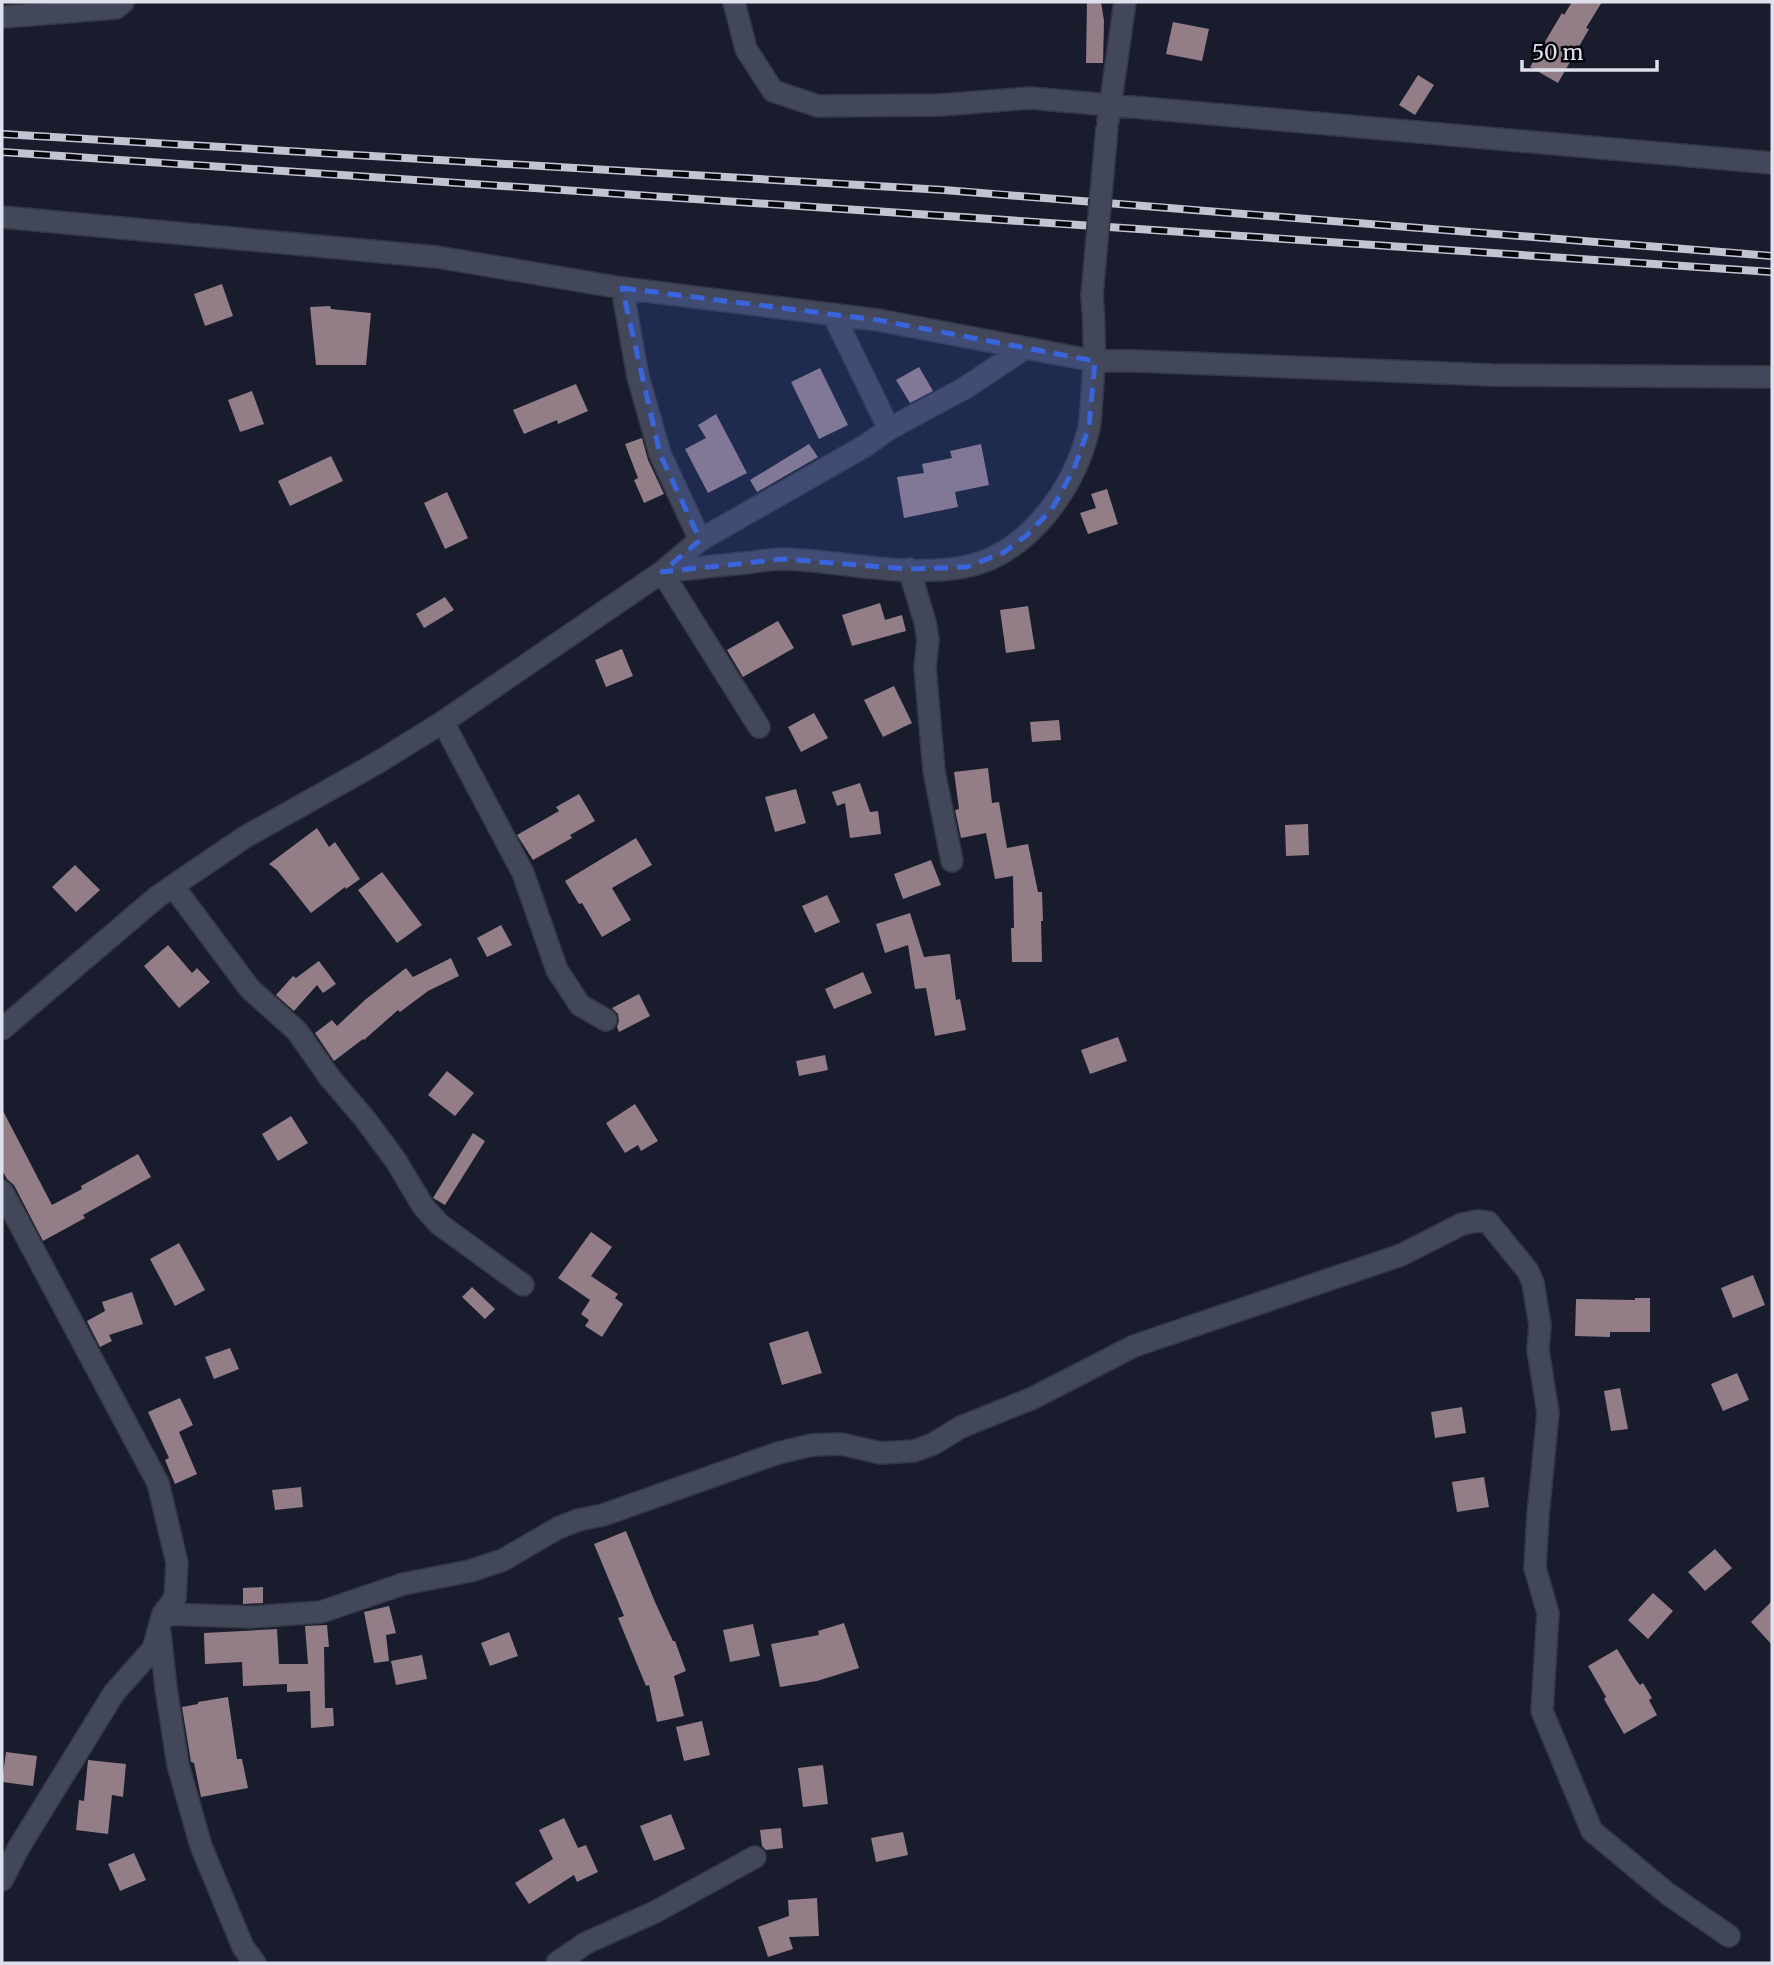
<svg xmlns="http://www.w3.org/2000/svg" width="1774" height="1965" font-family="Merriweather,serif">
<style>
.building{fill:#937d87}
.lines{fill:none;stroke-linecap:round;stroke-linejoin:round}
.street-casing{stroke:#343643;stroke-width:24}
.street{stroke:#424759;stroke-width:21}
.rail-casing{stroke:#c2c5d1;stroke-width:8}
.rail{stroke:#06070d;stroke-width:5;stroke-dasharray:16;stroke-linecap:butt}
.street-bridge-casing{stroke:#343643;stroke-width:24;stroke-linecap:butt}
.street-bridge{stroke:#424759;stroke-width:21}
.marked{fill:#3a64db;fill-opacity:0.2;stroke:#3a64db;stroke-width:5;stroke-dasharray:14 9;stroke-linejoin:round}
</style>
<rect width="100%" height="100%" fill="#181c2c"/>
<path class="building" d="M 1087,2 L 1101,2 L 1104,21 L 1103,63 L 1086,63 Z
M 1572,2 L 1602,2 L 1586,28 L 1589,29 L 1558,83 L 1530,67 L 1562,13 L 1564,15 Z
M 1173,22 L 1209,29 L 1202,61 L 1166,54 Z
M 1418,75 L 1434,85 L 1415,115 L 1399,105 Z
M 222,284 L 233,316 L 205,326 L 194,294 Z
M 330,306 L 331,309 L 371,313 L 366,365 L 316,365 L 310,307 Z
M 919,367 L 933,391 L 910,403 L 896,380 Z
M 820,368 L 848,425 L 819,439 L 791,382 Z
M 576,384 L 588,411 L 558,424 L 557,420 L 524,434 L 513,410 Z
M 252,391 L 264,424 L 240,432 L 228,400 Z
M 716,414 L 747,473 L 708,493 L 685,449 L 706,438 L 698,425 Z
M 642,438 L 648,460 L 664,494 L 644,503 L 634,480 L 638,478 L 625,444 Z
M 809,444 L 818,457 L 757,492 L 750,480 Z
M 981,444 L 989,485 L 955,492 L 958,507 L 904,518 L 897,477 L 924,473 L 922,464 L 952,458 L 950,451 Z
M 331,456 L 343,481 L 290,506 L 278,481 Z
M 1107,489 L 1118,524 L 1088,534 L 1080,513 L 1096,508 L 1091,494 Z
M 447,492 L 468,538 L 445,549 L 424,503 Z
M 445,597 L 454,610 L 424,628 L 416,614 Z
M 880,603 L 885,620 L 902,615 L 906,631 L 852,646 L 842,615 Z
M 1028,606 L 1035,649 L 1006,653 L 1000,610 Z
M 778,621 L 794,648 L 743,677 L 727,650 Z
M 622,649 L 633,676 L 606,687 L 595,660 Z
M 894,686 L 912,723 L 883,737 L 864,700 Z
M 814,713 L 828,738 L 801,752 L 788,727 Z
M 1059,720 L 1061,740 L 1032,742 L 1030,722 Z
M 988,768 L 992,803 L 999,802 L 1007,848 L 1028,844 L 1038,892 L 1042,892 L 1043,921 L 1041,921 L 1042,962 L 1012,962 L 1011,928 L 1014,928 L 1013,876 L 995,879 L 986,833 L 961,838 L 955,810 L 959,809 L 954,772 Z
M 860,783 L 870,812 L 878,811 L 881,834 L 850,838 L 845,803 L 837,806 L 832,792 Z
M 796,789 L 806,823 L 775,832 L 765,797 Z
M 579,794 L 595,821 L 570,835 L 572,838 L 533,860 L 517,835 L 559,811 L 556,807 Z
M 1308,824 L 1309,855 L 1286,856 L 1285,825 Z
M 317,828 L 329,847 L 335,842 L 360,879 L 346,889 L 345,887 L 311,913 L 277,870 L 269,864 Z
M 636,838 L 652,865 L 612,888 L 631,920 L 602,937 L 582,903 L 579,904 L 565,881 Z
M 931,860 L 941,885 L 903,899 L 894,874 Z
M 75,865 L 100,890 L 76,912 L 52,887 Z
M 382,872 L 422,925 L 397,943 L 358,890 Z
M 827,895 L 840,922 L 815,933 L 802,906 Z
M 910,913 L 924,957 L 950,954 L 956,1000 L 960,999 L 966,1030 L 935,1036 L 926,988 L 915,989 L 908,945 L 885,953 L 876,924 Z
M 501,925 L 512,945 L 487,957 L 477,938 Z
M 168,945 L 192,973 L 197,968 L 210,982 L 179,1008 L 144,966 Z
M 451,958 L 459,976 L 428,991 L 400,1012 L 398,1010 L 364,1040 L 363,1039 L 334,1061 L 315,1033 L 332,1020 L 337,1026 L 366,999 L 406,968 L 413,977 Z
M 319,961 L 336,984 L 323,993 L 317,985 L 294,1011 L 276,995 L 293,976 L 296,978 Z
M 863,972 L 872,993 L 834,1009 L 825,989 Z
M 639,994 L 650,1016 L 619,1032 L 617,1027 L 619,1021 L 618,1014 L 612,1008 Z
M 1118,1037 L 1127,1061 L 1090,1074 L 1081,1050 Z
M 825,1055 L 828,1070 L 799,1076 L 796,1061 Z
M 447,1071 L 474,1093 L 455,1116 L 428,1095 Z
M 635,1104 L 658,1141 L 641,1151 L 638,1145 L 625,1153 L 606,1123 Z
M 2,1109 L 52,1205 L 82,1189 L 81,1186 L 138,1154 L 151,1177 L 83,1215 L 85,1218 L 43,1241 L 14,1185 L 7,1179 L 2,1170 Z
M 291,1116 L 308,1143 L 278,1161 L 262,1134 Z
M 473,1133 L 485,1141 L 445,1205 L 433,1198 Z
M 591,1232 L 612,1247 L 591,1276 L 618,1294 L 615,1298 L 623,1304 L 602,1337 L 585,1326 L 589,1320 L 581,1314 L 590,1300 L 558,1278 Z
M 179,1243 L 205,1290 L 175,1306 L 150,1259 Z
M 1753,1275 L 1765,1305 L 1733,1318 L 1721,1288 Z
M 472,1287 L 495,1309 L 485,1319 L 462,1297 Z
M 132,1292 L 143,1324 L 109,1335 L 112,1341 L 100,1347 L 87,1321 L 105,1311 L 102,1302 Z
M 1635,1298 L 1650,1298 L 1650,1332 L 1610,1332 L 1610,1337 L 1575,1336 L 1576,1299 L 1635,1300 Z
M 808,1331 L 822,1373 L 782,1385 L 769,1343 Z
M 230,1348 L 239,1369 L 214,1379 L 205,1357 Z
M 1737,1373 L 1749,1400 L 1723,1411 L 1711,1384 Z
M 1620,1388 L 1628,1429 L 1611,1431 L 1604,1391 Z
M 180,1398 L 193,1425 L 179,1432 L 197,1474 L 175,1484 L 165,1460 L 169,1458 L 148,1412 Z
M 1462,1407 L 1466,1433 L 1435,1438 L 1431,1412 Z
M 1484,1477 L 1489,1507 L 1457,1512 L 1452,1482 Z
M 301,1487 L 303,1507 L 275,1510 L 272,1490 Z
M 626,1531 L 655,1602 L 673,1641 L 675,1641 L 686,1671 L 674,1676 L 684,1716 L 657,1722 L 649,1685 L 646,1686 L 618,1618 L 624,1616 L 594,1544 Z
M 1715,1549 L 1732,1568 L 1705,1591 L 1688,1572 Z
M 263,1587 L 263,1603 L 243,1604 L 243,1588 Z
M 1653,1593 L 1673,1611 L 1648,1639 L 1628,1620 Z
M 1772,1601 L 1772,1645 L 1751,1622 Z
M 389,1606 L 396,1633 L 386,1635 L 389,1661 L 374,1663 L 364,1612 Z
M 844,1623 L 859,1668 L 817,1681 L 780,1687 L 771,1644 L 819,1635 L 818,1631 Z
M 753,1624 L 760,1656 L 730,1662 L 723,1630 Z
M 327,1625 L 329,1647 L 324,1647 L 325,1708 L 333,1708 L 334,1726 L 311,1728 L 310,1691 L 287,1692 L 287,1684 L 243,1686 L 242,1662 L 205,1664 L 204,1633 L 277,1629 L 279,1664 L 308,1664 L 305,1626 Z
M 509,1632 L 518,1656 L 490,1666 L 481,1643 Z
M 1617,1649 L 1636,1680 L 1640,1685 L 1643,1683 L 1652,1698 L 1649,1700 L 1657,1715 L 1624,1734 L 1604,1699 L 1606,1697 L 1588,1666 Z
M 422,1655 L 427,1679 L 396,1685 L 391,1661 Z
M 228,1697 L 237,1759 L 242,1759 L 248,1788 L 201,1797 L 194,1763 L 191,1762 L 182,1707 L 198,1704 L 198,1702 Z
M 702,1721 L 710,1755 L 684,1761 L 676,1727 Z
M 6,1752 L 37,1756 L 33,1786 L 2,1782 Z
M 88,1760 L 126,1764 L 123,1797 L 112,1795 L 108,1834 L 76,1830 L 79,1800 L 84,1801 Z
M 823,1765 L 828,1804 L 803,1807 L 798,1768 Z
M 671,1814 L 685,1849 L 654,1861 L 640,1826 Z
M 564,1818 L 578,1848 L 586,1845 L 598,1872 L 577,1882 L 574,1875 L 529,1904 L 515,1883 L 553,1859 L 539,1830 Z
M 781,1828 L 783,1848 L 766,1850 L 762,1846 L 760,1830 Z
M 903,1832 L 908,1855 L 876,1862 L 871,1838 Z
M 134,1853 L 146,1880 L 120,1891 L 108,1864 Z
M 817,1898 L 819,1936 L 789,1937 L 793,1949 L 768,1957 L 758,1927 L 789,1916 L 788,1900 Z"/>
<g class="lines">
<g class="street-casing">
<path id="street" d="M 734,2 L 746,49 L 773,91 L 818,106 L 940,105 L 1030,98 L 1772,163
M 2,17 L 116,8 L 123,2
M 1108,121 L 1125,2
M 2,217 L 437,257 L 622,288 L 878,320 L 1095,361 L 1137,361 L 1493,375 L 1772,377
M 622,288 L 638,377 L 660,454 L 700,540
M 833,314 L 889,429
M 909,569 L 925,622 L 928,640 L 925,667 L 934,771 L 952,861
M 443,722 L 523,873 L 557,970 L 580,1005 L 606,1020
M 759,727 L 662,572 C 691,569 719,565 747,563 C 759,561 772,559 784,559 C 844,561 904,578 964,567 C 1028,555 1075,488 1089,428 C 1091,418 1091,406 1092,396 C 1095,362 1095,329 1092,295
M 173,886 L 250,989 L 297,1031 L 330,1078 L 365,1119 L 396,1161 L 423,1206 L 439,1224 L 523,1285
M 2,1029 L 157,897 L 173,886 L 245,837 L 377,763 L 443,722 L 662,572 L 700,540 L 865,446 L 889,429 L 965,388 L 1025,348
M 2,1191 L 158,1483 L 177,1563 L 175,1598 L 163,1614 L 153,1649 L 114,1693 L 19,1847 L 2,1880
M 163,1614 L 251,1617 L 321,1612 L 403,1584 L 470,1571 L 503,1560 L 558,1528 L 578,1520 L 603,1515 L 778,1453 L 812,1445 L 841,1444 L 881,1453 L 914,1451 L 933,1444 L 961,1427 L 1033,1398 L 1134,1346 L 1401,1255 L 1462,1224 L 1477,1221 L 1488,1222 L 1528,1271 L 1533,1283 L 1540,1325 L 1538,1350 L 1548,1413 L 1538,1515 L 1535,1568 L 1548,1613 L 1542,1711 L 1592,1831 L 1668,1894 L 1729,1936
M 160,1633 L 166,1688 L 178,1765 L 201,1846 L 243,1947 L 255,1963
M 557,1963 L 586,1943 L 655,1912 L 755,1857"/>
</g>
<use href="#street" class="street"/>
<g class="rail-casing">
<path id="rail" d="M 2,134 L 944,190 L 1772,256
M 2,152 L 1772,272"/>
</g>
<use href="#rail" class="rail"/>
<g class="street-bridge-casing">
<path id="street-bridge" d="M 1092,295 L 1107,127"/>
</g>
<use href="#street-bridge" class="street-bridge"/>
</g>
<path class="marked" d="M 622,288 L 878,320 L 1095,361 L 1089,427 L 1074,469 L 1052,509 L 1027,535 L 1003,553 L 967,567 L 909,569 L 783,559 L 662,572 L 700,540 L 660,454 Z"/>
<rect width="1774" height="1965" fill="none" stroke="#dee1ec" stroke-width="7"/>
<path d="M1522 60v10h135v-10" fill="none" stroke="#dee1ec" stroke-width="3.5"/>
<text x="1532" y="60" font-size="21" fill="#dee1ec" stroke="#06070d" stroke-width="5" paint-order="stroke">50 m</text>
</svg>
